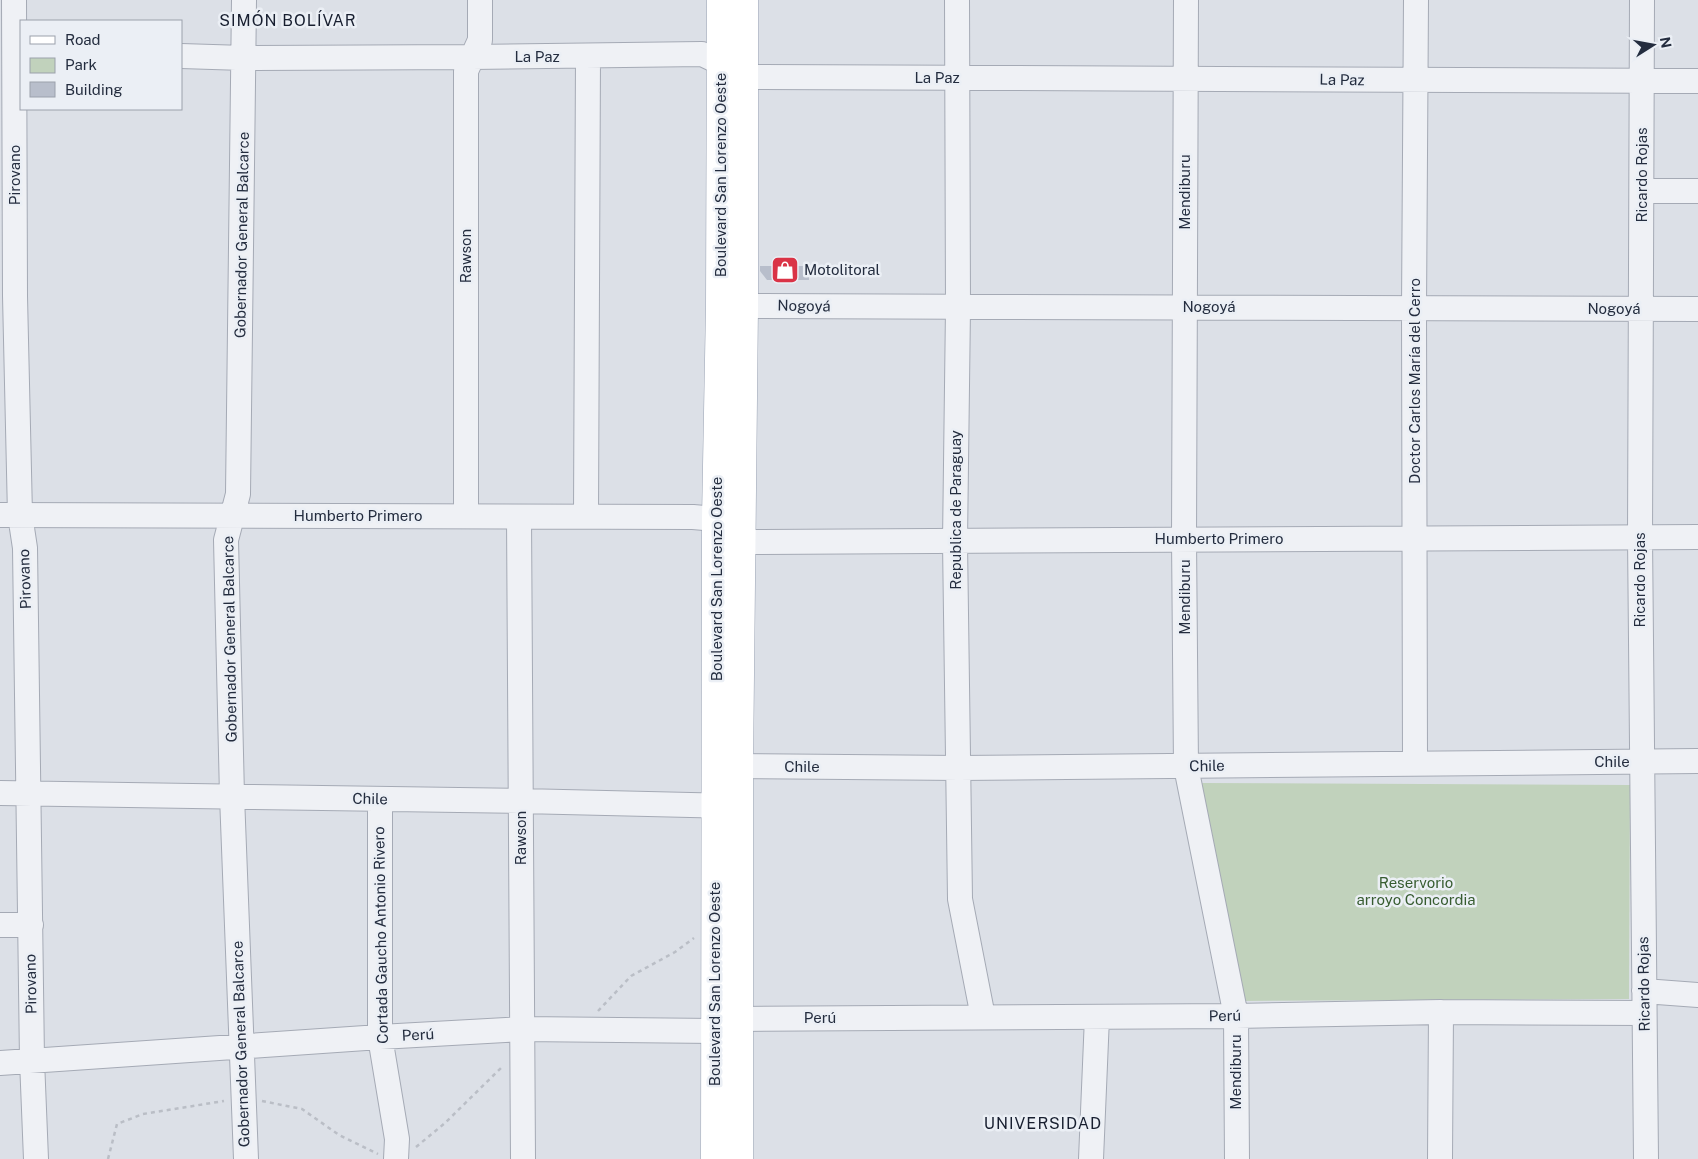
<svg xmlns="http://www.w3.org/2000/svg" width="1698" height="1159" font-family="'Public Sans',sans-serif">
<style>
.green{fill:#c1d2bc}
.building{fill:#b8becb}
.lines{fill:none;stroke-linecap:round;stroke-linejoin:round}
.minor-casing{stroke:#a5aab5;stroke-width:26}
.major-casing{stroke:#9aa3b4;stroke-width:29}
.path{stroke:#babec6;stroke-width:2.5;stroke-dasharray:4 4;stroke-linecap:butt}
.minor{stroke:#eff1f5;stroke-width:24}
.major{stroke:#fff;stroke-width:28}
.labels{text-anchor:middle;stroke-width:5;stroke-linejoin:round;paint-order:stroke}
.street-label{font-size:15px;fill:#242d3f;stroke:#ebeff5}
.poi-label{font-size:15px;fill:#242d3f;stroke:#ebeff5;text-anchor:start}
.park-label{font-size:15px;fill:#375c30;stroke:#ebeff5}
.neighbourhood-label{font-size:16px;letter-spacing:1px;fill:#171e2f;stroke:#ebeff5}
</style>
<rect width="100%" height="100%" fill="#dce0e7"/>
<path class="green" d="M 1202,783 L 1630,785 L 1629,999 L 1243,1001 Z"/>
<path class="building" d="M 760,266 L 809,266 L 809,280 L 767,280 L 760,271 Z"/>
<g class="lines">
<g class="minor-casing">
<path id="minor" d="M 14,0 L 15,296 L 20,515 L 25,548 L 32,1060 L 36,1159
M 244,0 L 238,494 L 226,540 L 232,796 L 246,1159
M 957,0 L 958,308 L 955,542 L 960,899 L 983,1017
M 1186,0 L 1184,539 L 1186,767 L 1236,1016 L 1237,1159
M 1642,0 L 1640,537 L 1646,1159
M 181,56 L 244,58 L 472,57 L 702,54 L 744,74 L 756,77 L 1698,81
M 1642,191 L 1698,191
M 725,306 L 1698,309
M 0,515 L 693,517 L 716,519 L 752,542 L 1698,537
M 466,516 L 466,71 L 480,40 L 480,0
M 586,516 L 588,56
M 519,517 L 523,1159
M 1415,763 L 1414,309 L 1416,0
M 720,766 L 959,768 L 1698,761
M 0,793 L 521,801 L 733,806
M 380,799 L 380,1037 L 397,1139 L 396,1159
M 0,925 L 31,925
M 1644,991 L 1698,995
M 0,1063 L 380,1037 L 522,1029 L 715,1031 L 739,1019 L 1236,1016 L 1441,1012 L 1644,1013
M 1091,1159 L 1097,1017
M 1440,1159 L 1441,1012"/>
</g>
<g class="major-casing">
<path id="major" d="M 715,1159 L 716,519 L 720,306 L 721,0
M 739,1159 L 739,767 L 744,306 L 744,0"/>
</g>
<path class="path" d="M 598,1011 L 631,976 L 675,952 L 694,938
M 262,1101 L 302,1109 L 339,1135 L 378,1154
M 416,1147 L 445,1123 L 503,1066
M 108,1159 L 117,1124 L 143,1114 L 224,1101"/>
<use href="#minor" class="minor"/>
<use href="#major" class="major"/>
</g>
<defs>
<g id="shop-square" transform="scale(1.4375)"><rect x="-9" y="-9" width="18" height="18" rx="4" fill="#da3346" stroke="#ebeff5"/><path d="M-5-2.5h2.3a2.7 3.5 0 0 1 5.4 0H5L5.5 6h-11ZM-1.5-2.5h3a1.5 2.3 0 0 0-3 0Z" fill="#fff"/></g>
</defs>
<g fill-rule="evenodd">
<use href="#shop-square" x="785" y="270"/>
</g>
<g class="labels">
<g class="street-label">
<text x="537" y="62">La Paz</text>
<text x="937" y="83">La Paz</text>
<text transform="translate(1342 80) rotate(1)" y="5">La Paz</text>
<text transform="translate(15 175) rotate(-90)" y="5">Pirovano</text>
<text transform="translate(721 175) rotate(-90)" y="5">Boulevard San Lorenzo Oeste</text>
<text transform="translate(1642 175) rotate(-90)" y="5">Ricardo Rojas</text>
<text transform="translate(1185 192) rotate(-90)" y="5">Mendiburu</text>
<text transform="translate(242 235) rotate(-89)" y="5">Gobernador General Balcarce</text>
<text transform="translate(466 256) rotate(-90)" y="5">Rawson</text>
<text transform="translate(804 306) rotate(1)" y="5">Nogoyá</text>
<text x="1209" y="312">Nogoyá</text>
<text x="1614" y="314">Nogoyá</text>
<text transform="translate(1415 381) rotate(-90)" y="5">Doctor Carlos María del Cerro</text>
<text transform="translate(956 510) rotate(-90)" y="5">Republica de Paraguay</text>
<text x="358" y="521">Humberto Primero</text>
<text x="1219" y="544">Humberto Primero</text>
<text transform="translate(25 579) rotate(-92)" y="5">Pirovano</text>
<text transform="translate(717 579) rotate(-90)" y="5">Boulevard San Lorenzo Oeste</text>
<text transform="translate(1640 580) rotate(-90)" y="5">Ricardo Rojas</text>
<text transform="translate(1185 597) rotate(-90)" y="5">Mendiburu</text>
<text transform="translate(230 639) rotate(-91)" y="5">Gobernador General Balcarce</text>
<text x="1612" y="767">Chile</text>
<text transform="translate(1207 766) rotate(-1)" y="5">Chile</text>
<text x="802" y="772">Chile</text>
<text transform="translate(370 799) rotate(1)" y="5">Chile</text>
<text transform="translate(521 838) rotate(-90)" y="5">Rawson</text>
<text transform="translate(381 935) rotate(-91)" y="5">Cortada Gaucho Antonio Rivero</text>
<text transform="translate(31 984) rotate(-91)" y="5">Pirovano</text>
<text transform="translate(715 984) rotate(-90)" y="5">Boulevard San Lorenzo Oeste</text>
<text transform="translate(1644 984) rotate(-91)" y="5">Ricardo Rojas</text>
<text transform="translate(1225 1016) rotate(-1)" y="5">Perú</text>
<text x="820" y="1023">Perú</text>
<text transform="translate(418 1035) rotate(-3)" y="5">Perú</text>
<text transform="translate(241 1044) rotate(-92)" y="5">Gobernador General Balcarce</text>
<text transform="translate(1236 1072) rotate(-90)" y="5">Mendiburu</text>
</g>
<g class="poi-label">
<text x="804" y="275">Motolitoral</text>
</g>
<g class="park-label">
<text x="1416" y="888">Reservorio<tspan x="1416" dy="17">arroyo Concordia</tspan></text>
</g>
<g class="neighbourhood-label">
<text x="288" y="26">SIMÓN BOLÍVAR</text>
<text x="1043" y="1129">UNIVERSIDAD</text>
</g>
</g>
<rect x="20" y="20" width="162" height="90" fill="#ebeff5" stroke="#9ba1ac"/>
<rect x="30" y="36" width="25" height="8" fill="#ffffff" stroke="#9ba1ac"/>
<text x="65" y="45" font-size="15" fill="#242d3f">Road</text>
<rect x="30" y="58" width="25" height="15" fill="#c1d2bc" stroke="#9ba1ac"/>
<text x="65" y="70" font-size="15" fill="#242d3f">Park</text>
<rect x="30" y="82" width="25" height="15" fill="#b8becb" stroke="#9ba1ac"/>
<text x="65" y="95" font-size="15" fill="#242d3f">Building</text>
<g transform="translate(1653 45) rotate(79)" stroke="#ebeff5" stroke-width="4" paint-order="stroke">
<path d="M0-4L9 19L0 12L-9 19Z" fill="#242d3f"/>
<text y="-8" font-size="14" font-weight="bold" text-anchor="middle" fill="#242d3f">N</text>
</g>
</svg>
